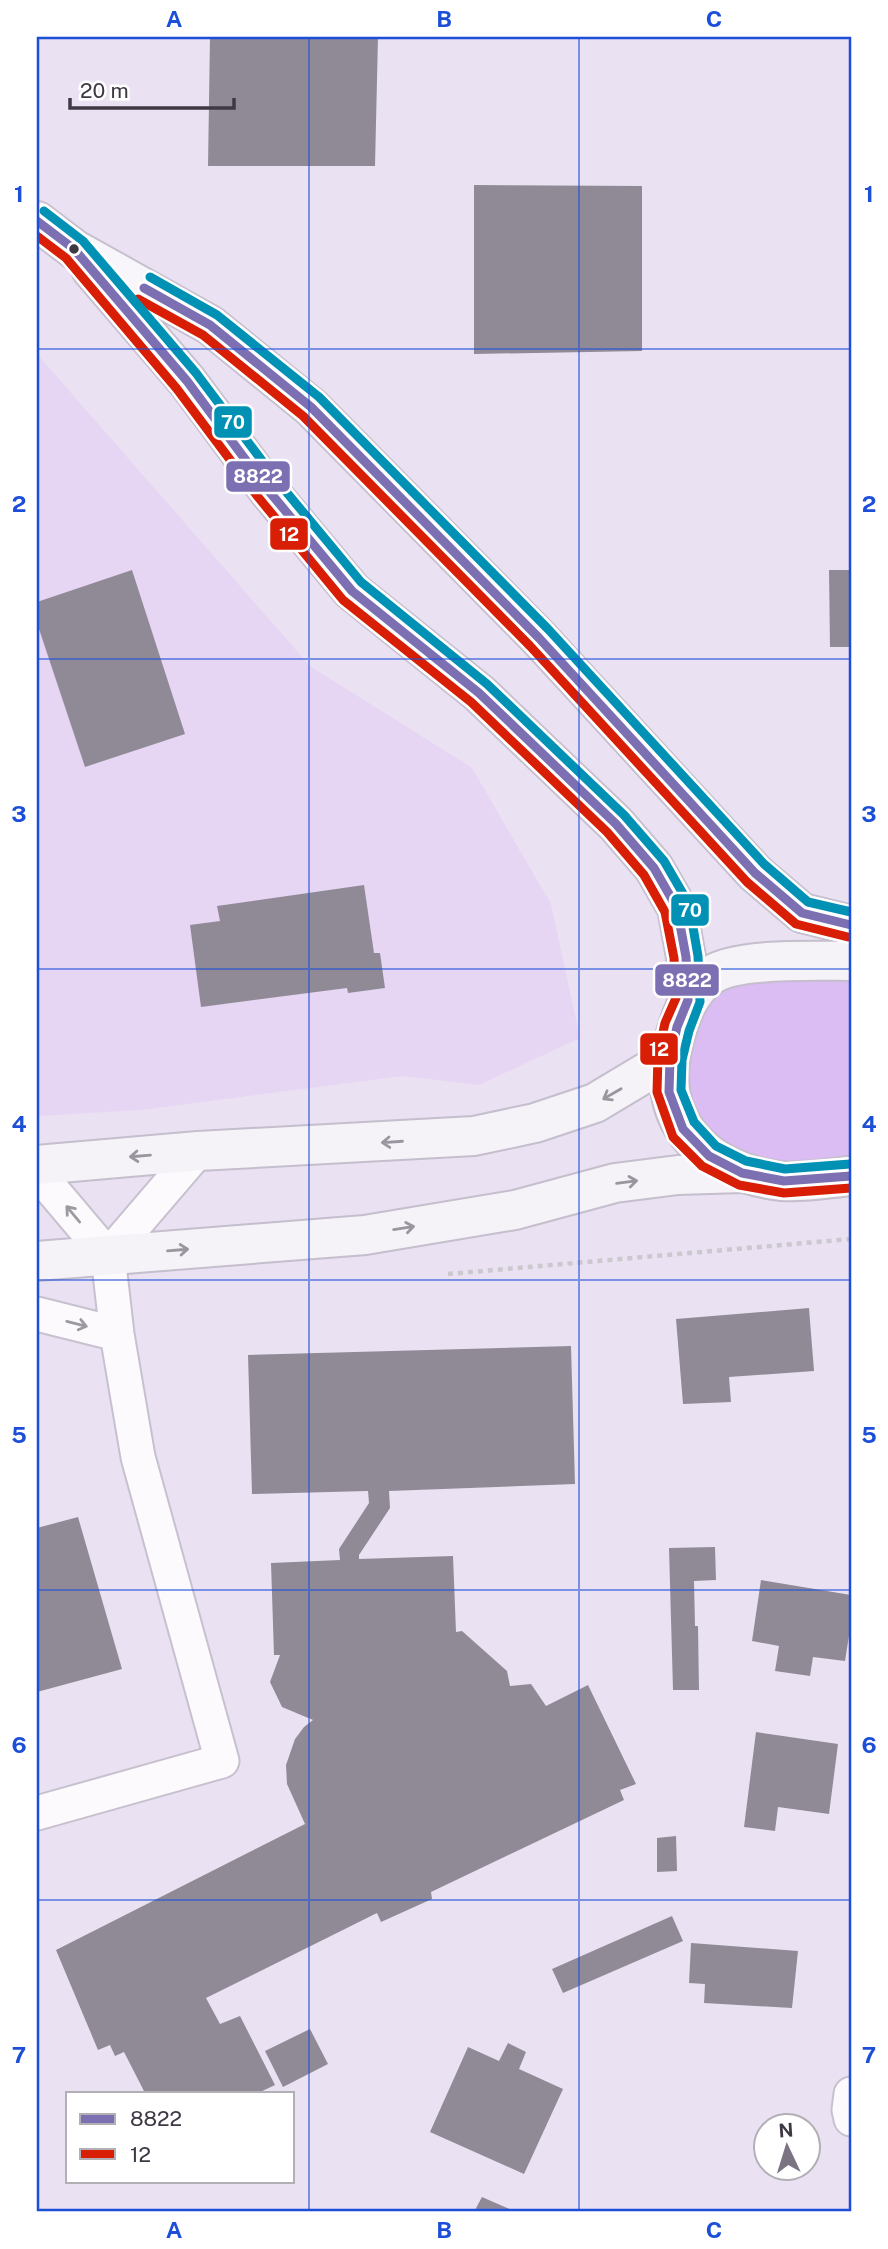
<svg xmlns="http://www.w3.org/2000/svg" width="888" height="2249" font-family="'Public Sans',sans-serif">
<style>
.built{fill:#e6d6f4}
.green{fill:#dbbdf4}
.building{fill:#908a96}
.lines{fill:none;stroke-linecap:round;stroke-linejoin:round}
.service-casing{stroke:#c7c0ce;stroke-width:37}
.secondary-casing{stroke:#c7c0ce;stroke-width:42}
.primary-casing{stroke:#c5becc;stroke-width:42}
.path{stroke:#cbc8ce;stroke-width:4.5;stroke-dasharray:5 5;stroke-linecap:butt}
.service{stroke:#fcfafd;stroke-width:33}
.secondary{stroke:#f8f6fa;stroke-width:38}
.primary{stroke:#f5f2f8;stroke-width:38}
.bus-1-casing{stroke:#fff;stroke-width:14}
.bus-2-casing{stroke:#fff;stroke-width:14}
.bus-3-casing{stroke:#fff;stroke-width:14}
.bus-1{stroke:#7c6fb2;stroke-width:9}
.bus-2{stroke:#d81e05;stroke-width:9}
.bus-3{stroke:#0091b5;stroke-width:9}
.oneway{stroke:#9a959e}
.oneway2{stroke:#9e99a1}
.grid{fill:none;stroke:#1d4ed8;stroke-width:2;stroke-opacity:0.55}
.bus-dot{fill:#3f3845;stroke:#fff;stroke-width:2.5}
.line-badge{stroke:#fff;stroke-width:2.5}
.badge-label{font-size:19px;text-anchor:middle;font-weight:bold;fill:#fff}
.neatline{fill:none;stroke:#1d4ed8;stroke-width:2.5}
.grid-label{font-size:23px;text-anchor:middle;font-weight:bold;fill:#1d4ed8}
</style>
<rect width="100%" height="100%" fill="#eae1f2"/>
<path class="built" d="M 37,354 L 310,666 L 472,768 L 551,904 L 580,1038 L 479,1085 L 403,1076 L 141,1110 L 37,1116 Z"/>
<path class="green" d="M 851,961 L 851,1176 L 709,1156 L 670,1058 L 710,975 Z"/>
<path class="building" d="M 210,37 L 378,37 L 375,166 L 208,166 Z
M 474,185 L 642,186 L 642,351 L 474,354 Z
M 132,570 L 185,734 L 85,767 L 37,623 L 37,602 Z
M 829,570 L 851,570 L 851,647 L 830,647 Z
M 364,885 L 374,953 L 380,953 L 385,988 L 348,993 L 347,988 L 201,1007 L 190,925 L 220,921 L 217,906 Z
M 809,1308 L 814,1371 L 729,1377 L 731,1402 L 683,1404 L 676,1319 Z
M 571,1346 L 575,1484 L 389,1491 L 390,1508 L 359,1555 L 359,1559 L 453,1556 L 456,1632 L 462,1631 L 507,1671 L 510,1686 L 531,1684 L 546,1706 L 588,1685 L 636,1784 L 620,1790 L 624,1800 L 431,1892 L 432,1899 L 381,1922 L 377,1913 L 206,1998 L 220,2024 L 240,2016 L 275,2085 L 258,2093 L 145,2093 L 124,2052 L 115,2056 L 110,2045 L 98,2050 L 56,1950 L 305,1824 L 287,1784 L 286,1765 L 295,1739 L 304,1727 L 313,1720 L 282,1707 L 270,1682 L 280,1655 L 274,1655 L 271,1563 L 340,1560 L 339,1549 L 369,1503 L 368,1491 L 252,1494 L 248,1355 Z
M 78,1517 L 122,1669 L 37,1692 L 37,1528 Z
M 715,1547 L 716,1580 L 694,1581 L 695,1626 L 698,1626 L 699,1690 L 673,1690 L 669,1548 Z
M 761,1580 L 851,1595 L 851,1623 L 845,1661 L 813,1657 L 810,1676 L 775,1671 L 779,1646 L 752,1641 Z
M 756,1732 L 838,1744 L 829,1814 L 778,1807 L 775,1831 L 744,1827 Z
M 676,1836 L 677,1871 L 657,1872 L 657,1838 Z
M 672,1916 L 683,1941 L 563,1993 L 552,1969 Z
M 691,1943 L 798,1951 L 792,2008 L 704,2003 L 705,1984 L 689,1983 Z
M 310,2029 L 328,2064 L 283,2087 L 265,2051 Z
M 508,2043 L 526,2052 L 519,2069 L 563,2089 L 524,2174 L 430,2132 L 468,2047 L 499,2061 Z
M 482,2197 L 516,2212 L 474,2212 Z"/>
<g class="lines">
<g class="service-casing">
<path id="service" d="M 37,1172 L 108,1256 L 117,1334 L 138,1457 L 222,1761 L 37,1813
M 108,1256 L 198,1151
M 37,1314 L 117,1334
M 851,2094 L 849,2110 L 851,2119"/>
</g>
<g class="secondary-casing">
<path id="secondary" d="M 37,221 L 74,249 L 210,325 L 311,407 L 539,638 L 755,873 L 802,913 L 851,925
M 91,269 L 187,381 L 268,490 L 352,591 L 479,693 L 616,824 L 654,868 L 677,908 L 686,957 L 688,1000"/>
</g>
<g class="primary-casing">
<path id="primary" d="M 851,961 C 819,961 735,957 710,976 C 688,992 679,1020 673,1045 C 654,1123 708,1173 782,1181 C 804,1183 829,1178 851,1176
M 37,1165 L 198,1151 L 474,1136 L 535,1123 L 595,1103 L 670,1058
M 37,1261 L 365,1235 L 515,1210 L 615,1183 L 678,1175 L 742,1173"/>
</g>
<path class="path" d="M 448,1274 L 851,1239"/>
<use href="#service" class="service"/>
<use href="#secondary" class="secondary"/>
<use href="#primary" class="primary"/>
<g class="bus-1-casing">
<path id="bus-1" d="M 37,221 L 74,249 L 187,381 L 268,490 L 352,591 L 479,693 L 616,824 L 654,868 L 677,908 L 686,957 L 688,1000 L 677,1027 L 670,1058 L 669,1092 L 683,1129 L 709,1156 L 742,1173 L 784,1181 L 851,1176
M 144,288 L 210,325 L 311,407 L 539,638 L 755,873 L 802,913 L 851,925"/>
</g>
<g class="bus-2-casing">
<path id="bus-2" d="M 37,236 L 66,258 L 177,389 L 258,497 L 343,600 L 471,702 L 607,832 L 644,875 L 665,912 L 674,958 L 676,998 L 665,1023 L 658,1055 L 657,1092 L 673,1137 L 702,1166 L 739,1185 L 784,1193 L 851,1188
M 138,299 L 203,335 L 303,416 L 530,646 L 747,882 L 796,924 L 848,937"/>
</g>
<g class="bus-3-casing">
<path id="bus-3" d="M 44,211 L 83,241 L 196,373 L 278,482 L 361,582 L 487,684 L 624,815 L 664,861 L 689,904 L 698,956 L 700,1002 L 689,1031 L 682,1060 L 681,1090 L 694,1122 L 716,1146 L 746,1161 L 785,1169 L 850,1164
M 150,277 L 217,315 L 319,397 L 548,629 L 764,864 L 808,902 L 851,912"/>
</g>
<use href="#bus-1" class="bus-1"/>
<use href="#bus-2" class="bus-2"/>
<use href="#bus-3" class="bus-3"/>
</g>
<defs><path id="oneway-shaft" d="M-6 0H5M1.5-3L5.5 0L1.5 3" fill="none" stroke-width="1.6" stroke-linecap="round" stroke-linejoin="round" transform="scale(1.75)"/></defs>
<g class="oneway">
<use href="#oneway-shaft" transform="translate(612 1094) rotate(150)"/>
<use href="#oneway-shaft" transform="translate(392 1142) rotate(176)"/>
<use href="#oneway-shaft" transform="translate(140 1156) rotate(175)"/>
<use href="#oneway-shaft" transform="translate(627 1182) rotate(-7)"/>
<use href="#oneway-shaft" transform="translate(404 1228) rotate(-9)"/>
<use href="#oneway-shaft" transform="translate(178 1250) rotate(-5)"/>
</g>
<g class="oneway2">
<use href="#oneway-shaft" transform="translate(73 1214) rotate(-130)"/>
<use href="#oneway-shaft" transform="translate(77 1324) rotate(14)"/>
</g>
<path class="grid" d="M 309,37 L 309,2212M 579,37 L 579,2212M 37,349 L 851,349M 37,659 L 851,659M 37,969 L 851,969M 37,1280 L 851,1280M 37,1590 L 851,1590M 37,1900 L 851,1900"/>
<circle class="bus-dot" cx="74" cy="249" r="6"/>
<g class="line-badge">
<rect x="213" y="405" width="40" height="34" rx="7" fill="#0091b5"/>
<rect x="225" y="460" width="66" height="33" rx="7" fill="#7c6fb2"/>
<rect x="269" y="517" width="40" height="34" rx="7" fill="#d81e05"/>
<rect x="670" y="893" width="40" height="34" rx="7" fill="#0091b5"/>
<rect x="654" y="963" width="66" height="34" rx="7" fill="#7c6fb2"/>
<rect x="639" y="1032" width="40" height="34" rx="7" fill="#d81e05"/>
</g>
<g class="badge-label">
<text x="233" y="429">70</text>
<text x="258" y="483">8822</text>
<text x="289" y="541">12</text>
<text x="690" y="917">70</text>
<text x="687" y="987">8822</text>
<text x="659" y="1056">12</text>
</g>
<rect width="888" height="2249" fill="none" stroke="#ffffff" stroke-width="77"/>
<rect x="66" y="2092" width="228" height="91" fill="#ffffff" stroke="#b2afb5" stroke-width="2"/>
<rect x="80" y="2114" width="35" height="10" fill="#7c6fb2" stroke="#b2afb5" stroke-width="2"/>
<text x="130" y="2126" font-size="21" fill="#3f3845">8822</text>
<rect x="80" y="2149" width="35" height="10" fill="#d81e05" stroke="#b2afb5" stroke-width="2"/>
<text x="130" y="2162" font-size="21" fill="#3f3845">12</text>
<g transform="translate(787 2147) rotate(356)"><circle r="33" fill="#ffffff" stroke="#b2afb5" stroke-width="2"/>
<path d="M0-5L12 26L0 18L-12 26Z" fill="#7b7382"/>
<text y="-10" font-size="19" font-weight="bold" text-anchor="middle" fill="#3f3845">N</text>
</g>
<path d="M70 98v10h164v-10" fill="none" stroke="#3f3845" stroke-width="3.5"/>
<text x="80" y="98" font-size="21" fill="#3f3845" stroke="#ffffff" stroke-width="5" paint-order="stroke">20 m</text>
<rect x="38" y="38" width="812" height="2172" class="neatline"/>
<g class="grid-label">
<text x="174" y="27">A</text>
<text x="444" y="27">B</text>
<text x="714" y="27">C</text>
<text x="19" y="202">1</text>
<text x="869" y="202">1</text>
<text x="19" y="512">2</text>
<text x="869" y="512">2</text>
<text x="19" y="822">3</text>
<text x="869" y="822">3</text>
<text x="19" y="1132">4</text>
<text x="869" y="1132">4</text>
<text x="19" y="1443">5</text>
<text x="869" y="1443">5</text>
<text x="19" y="1753">6</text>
<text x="869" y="1753">6</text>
<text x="19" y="2063">7</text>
<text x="869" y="2063">7</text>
<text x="174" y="2238">A</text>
<text x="444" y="2238">B</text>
<text x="714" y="2238">C</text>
</g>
</svg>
